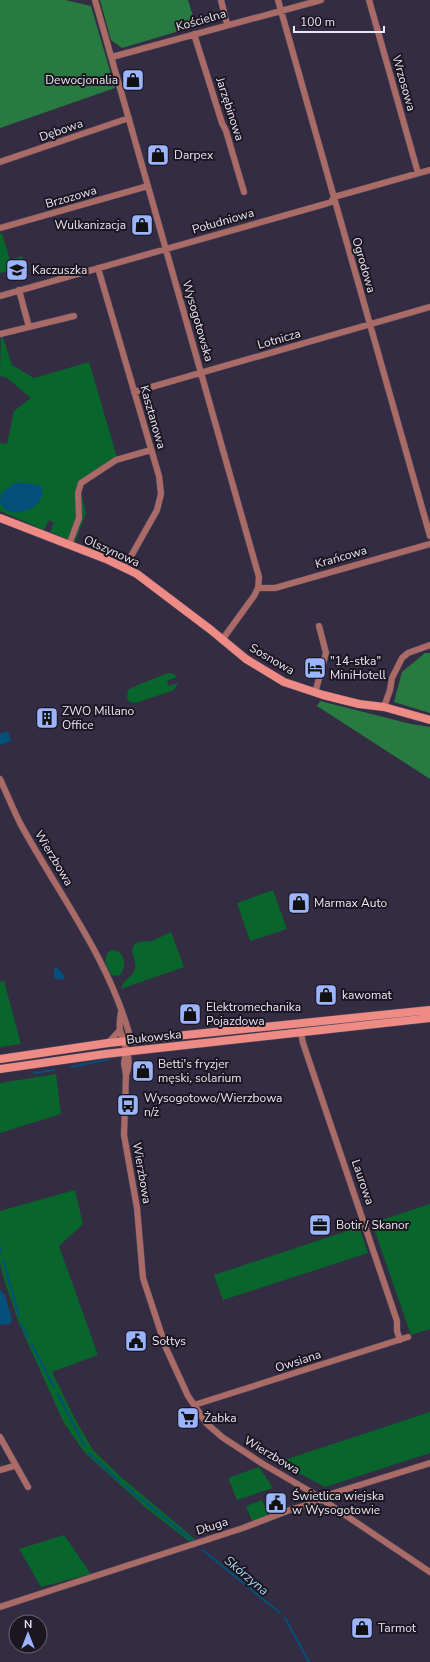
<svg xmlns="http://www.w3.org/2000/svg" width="430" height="1662" font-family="'Nunito Sans',sans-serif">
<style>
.green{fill:#08652c}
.forest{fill:#287b40}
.water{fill:#03507a}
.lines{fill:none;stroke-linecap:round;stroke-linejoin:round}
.stream{stroke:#03507a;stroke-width:2}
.street-casing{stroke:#514a5f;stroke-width:7}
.secondary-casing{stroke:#514a5f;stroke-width:9}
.street{stroke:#aa6b67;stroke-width:6}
.secondary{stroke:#ee8b85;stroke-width:8}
.labels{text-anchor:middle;stroke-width:4;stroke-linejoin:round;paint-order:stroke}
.street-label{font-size:12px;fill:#eae5f4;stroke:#1a1721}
.poi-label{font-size:12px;fill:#eae5f4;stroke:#1a1721;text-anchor:start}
.water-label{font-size:13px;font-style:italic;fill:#a9d0ef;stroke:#1a1721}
</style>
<rect width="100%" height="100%" fill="#342c43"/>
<path class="green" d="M 2,233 L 10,260 L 22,256 L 25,267 L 17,269 L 18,274 L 11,275 L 9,271 L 0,273 L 0,234 Z
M 1,331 L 12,365 L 34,378 L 89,362 L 117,457 L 79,482 L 86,513 L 75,542 L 50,532 L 54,523 L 49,520 L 44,530 L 0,511 L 0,443 L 7,444 L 14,411 L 31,398 L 7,378 L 0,376 Z
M 168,673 L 174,674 L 177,677 L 167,681 L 169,686 L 178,683 L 174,690 L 136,703 L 130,702 L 127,698 L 128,690 L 133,687 Z
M 273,890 L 287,929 L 250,941 L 237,903 Z
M 171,932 L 184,967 L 121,989 C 122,980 132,978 135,969 C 137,960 129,953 134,945 L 138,942 L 152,941 Z
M 112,950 C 125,950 128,968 119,976 L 111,975 L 105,962 L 107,953 Z
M 4,981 L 21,1044 L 0,1047 L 0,982 Z
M 56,1074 L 61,1114 L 0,1133 L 0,1083 Z
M 75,1190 L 83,1224 L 59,1246 L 98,1355 L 52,1372 L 75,1419 L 93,1450 L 120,1476 L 196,1540 L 190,1542 L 146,1508 L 85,1453 L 64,1423 L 20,1326 L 5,1283 L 0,1263 L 0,1211 Z
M 430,1204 L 430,1329 L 411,1335 L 372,1223 Z
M 359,1227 L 368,1253 L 223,1300 L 214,1275 Z
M 430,1412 L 430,1453 L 325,1487 L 278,1462 Z
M 259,1467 L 273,1488 L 237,1500 L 228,1478 Z
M 262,1500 L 268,1515 L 252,1521 L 246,1506 Z
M 64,1535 L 91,1574 L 41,1587 L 19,1549 Z"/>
<path class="forest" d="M 0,0 L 65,0 L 91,6 L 115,88 L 0,128 Z
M 100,0 L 188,0 L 196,26 L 122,48 L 111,40 Z
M 425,653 L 430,653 L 430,713 L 394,702 L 402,672 Z
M 320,701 L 411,724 L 430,727 L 430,779 L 317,706 Z"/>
<path class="water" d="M 18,483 L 29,483 L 41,486 C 50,506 11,524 0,503 L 1,494 L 13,484 Z
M 8,731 L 11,741 L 0,745 L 0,734 Z
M 54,968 L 58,968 L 65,977 L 63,980 L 54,978 Z
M 0,1290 L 5,1295 L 12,1320 L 10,1324 L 0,1325 Z"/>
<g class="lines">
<path class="stream" d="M 71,1067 L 109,1059
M 34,1073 L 54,1070
M 0,1247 L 1,1252
M 3,1260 L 19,1316
M 21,1324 L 28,1337
M 31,1343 L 54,1387
M 58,1394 L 85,1447
M 89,1453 L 120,1482
M 125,1486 L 193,1541
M 203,1550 L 280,1613
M 285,1618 L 309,1662"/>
<g class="street-casing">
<path id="street" d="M 95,0 L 259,577 L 258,588 L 254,596 L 222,640
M 221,0 L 227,24
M 278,0 L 430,536
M 369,0 L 418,173
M 194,34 L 222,123 L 226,131 L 244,192
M 112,57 L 321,0
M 0,162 L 129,118
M 0,228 L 148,186
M 98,268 L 159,476 L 161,494 L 157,510 L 125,567
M 19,290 L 29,327
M 0,296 L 325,204 L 331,202 L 334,197 L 430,170
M 0,334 L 74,316
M 134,392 L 430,307
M 69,545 L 79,518 L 78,493 L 81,483 L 116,460 L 151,450
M 258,588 L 275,588 L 430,544
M 315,693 L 326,653 L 319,626
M 384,707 L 390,690 L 392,678 L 402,658 L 408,653 L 430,645
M 0,779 C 7,794 13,809 20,823 C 58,893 107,956 129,1033 L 125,1041
M 121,1012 C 120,1018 119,1024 120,1030 C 124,1046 133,1059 126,1075
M 301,1032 L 303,1043 L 397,1321 L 397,1331 L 400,1340
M 108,1043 L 120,1030
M 126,1052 L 124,1063 L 126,1075 L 124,1135 L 137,1208 L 143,1278 L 166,1348 L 188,1396 L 207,1424 L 222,1437 L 263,1464 L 311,1492 L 430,1572
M 194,1405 L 408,1337
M 0,1437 L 28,1487
M 0,1470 L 14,1466
M 0,1607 L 243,1528 L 290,1510 L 314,1503 L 334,1493 L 430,1463"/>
</g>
<g class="secondary-casing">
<path id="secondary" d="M 0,518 L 106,559 L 137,574 L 211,630 L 246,659 L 284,682 L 323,695 L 359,704 L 384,707 L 430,720
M 0,1059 L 108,1043 L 430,1010
M 0,1069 L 105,1054 L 430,1018"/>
</g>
<use href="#street" class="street"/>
<use href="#secondary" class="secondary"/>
</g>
<defs>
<g id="shop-square" transform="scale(1.15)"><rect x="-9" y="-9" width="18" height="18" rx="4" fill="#9bb4fd" stroke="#1a1721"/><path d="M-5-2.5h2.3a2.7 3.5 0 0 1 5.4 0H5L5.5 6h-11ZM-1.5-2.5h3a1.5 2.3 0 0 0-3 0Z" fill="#111"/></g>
<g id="school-square" transform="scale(1.15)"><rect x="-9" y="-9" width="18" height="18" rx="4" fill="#9bb4fd" stroke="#1a1721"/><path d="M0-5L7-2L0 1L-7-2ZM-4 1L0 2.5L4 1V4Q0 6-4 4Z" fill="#111"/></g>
<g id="hotel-square" transform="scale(1.15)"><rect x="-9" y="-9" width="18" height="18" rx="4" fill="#9bb4fd" stroke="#1a1721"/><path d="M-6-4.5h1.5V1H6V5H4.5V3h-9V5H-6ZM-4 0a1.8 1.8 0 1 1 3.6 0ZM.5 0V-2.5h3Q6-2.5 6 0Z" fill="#111"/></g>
<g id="building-square" transform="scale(1.15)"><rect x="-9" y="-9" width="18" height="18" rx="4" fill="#9bb4fd" stroke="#1a1721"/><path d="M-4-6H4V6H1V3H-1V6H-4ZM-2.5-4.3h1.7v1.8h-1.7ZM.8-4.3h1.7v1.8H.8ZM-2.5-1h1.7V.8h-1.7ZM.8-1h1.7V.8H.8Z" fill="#111"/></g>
<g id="bus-square" transform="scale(1.15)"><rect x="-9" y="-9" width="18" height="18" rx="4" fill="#9bb4fd" stroke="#1a1721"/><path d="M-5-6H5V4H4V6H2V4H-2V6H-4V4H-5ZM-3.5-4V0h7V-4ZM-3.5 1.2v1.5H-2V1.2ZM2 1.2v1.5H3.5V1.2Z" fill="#111"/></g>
<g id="office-square" transform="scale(1.15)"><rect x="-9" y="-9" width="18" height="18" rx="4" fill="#9bb4fd" stroke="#1a1721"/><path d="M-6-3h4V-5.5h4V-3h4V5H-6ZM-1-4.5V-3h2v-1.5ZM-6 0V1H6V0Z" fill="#111"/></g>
<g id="civic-square" transform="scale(1.15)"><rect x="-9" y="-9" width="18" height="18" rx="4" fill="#9bb4fd" stroke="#1a1721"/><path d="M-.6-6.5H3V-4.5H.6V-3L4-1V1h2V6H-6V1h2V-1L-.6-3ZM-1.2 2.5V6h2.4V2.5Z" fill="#111"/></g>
<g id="supermarket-square" transform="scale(1.15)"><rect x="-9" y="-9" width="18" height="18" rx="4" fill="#9bb4fd" stroke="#1a1721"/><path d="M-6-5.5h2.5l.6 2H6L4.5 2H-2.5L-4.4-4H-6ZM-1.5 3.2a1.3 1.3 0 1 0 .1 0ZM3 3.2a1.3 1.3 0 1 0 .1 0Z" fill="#111"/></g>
</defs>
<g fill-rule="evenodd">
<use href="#shop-square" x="133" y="80"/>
<use href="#shop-square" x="158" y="155"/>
<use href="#shop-square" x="142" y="225"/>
<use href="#school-square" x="17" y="270"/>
<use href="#hotel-square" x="315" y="668"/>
<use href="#building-square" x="47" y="718"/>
<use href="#shop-square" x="299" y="903"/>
<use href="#shop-square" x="326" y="995"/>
<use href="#shop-square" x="190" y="1014"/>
<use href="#shop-square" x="143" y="1071"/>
<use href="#bus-square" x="128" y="1105"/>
<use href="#office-square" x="320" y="1225"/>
<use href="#civic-square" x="136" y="1341"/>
<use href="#supermarket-square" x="188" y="1418"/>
<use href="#civic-square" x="276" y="1503"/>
<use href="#shop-square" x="362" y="1628"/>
</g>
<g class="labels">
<g class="street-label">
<text transform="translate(201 20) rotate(-16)" y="4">Kościelna</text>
<text transform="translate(404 83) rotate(74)" y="4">Wrzosowa</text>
<text transform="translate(230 109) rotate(72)" y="4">Jarzębinowa</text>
<text transform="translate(61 130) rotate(-19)" y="4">Dębowa</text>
<text transform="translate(71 197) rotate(-16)" y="4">Brzozowa</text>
<text transform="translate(223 221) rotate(-16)" y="4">Południowa</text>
<text transform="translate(364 265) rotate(74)" y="4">Ogrodowa</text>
<text transform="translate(198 321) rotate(74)" y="4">Wysogotowska</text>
<text transform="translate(279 339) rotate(-16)" y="4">Lotnicza</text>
<text transform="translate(153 417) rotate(74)" y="4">Kasztanowa</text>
<text transform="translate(112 551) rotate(24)" y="4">Olszynowa</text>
<text transform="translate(341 557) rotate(-16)" y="4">Krańcowa</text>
<text transform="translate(272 659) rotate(30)" y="4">Sosnowa</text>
<text transform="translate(54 858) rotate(59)" y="4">Wierzbowa</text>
<text transform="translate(154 1037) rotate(-6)" y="4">Bukowska</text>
<text transform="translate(142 1173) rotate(80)" y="4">Wierzbowa</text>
<text transform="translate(363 1182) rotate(71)" y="4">Laurowa</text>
<text transform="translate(298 1361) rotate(-18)" y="4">Owsiana</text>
<text transform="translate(272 1455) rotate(31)" y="4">Wierzbowa</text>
<text transform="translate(212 1526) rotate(-18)" y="4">Długa</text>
</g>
<g class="poi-label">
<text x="118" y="84" text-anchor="end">Dewocjonalia</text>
<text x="174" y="159">Darpex</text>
<text x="126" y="229" text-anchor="end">Wulkanizacja</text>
<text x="32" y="274">Kaczuszka</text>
<text x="330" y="665">"14-stka"<tspan x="330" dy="14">MiniHotell</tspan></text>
<text x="62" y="715">ZWO Millano<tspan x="62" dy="14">Office</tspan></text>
<text x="314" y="907">Marmax Auto</text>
<text x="342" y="999">kawomat</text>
<text x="206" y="1011">Elektromechanika<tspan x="206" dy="14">Pojazdowa</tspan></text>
<text x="158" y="1068">Betti's fryzjer<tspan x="158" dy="14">męski, solarium</tspan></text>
<text x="144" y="1102">Wysogotowo/Wierzbowa<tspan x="144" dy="14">n/ż</tspan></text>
<text x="336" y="1229">Botir / Skanor</text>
<text x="152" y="1345">Sołtys</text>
<text x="204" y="1422">Żabka</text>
<text x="292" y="1500">Świetlica wiejska<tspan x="292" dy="14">w Wysogotowie</tspan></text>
<text x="378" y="1632">Tarmot</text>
</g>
<g class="water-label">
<text transform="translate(247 1575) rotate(40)" y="5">Skórzyna</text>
</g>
</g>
<g transform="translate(28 1634)"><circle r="19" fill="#1a1721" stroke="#6d6975"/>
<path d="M0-3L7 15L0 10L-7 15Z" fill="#9bb4fd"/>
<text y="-6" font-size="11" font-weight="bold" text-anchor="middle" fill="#eae5f4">N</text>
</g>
<path d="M294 26v6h90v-6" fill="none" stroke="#eae5f4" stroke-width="2"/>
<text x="300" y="26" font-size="12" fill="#eae5f4" stroke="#1a1721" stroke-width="3" paint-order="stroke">100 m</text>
</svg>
